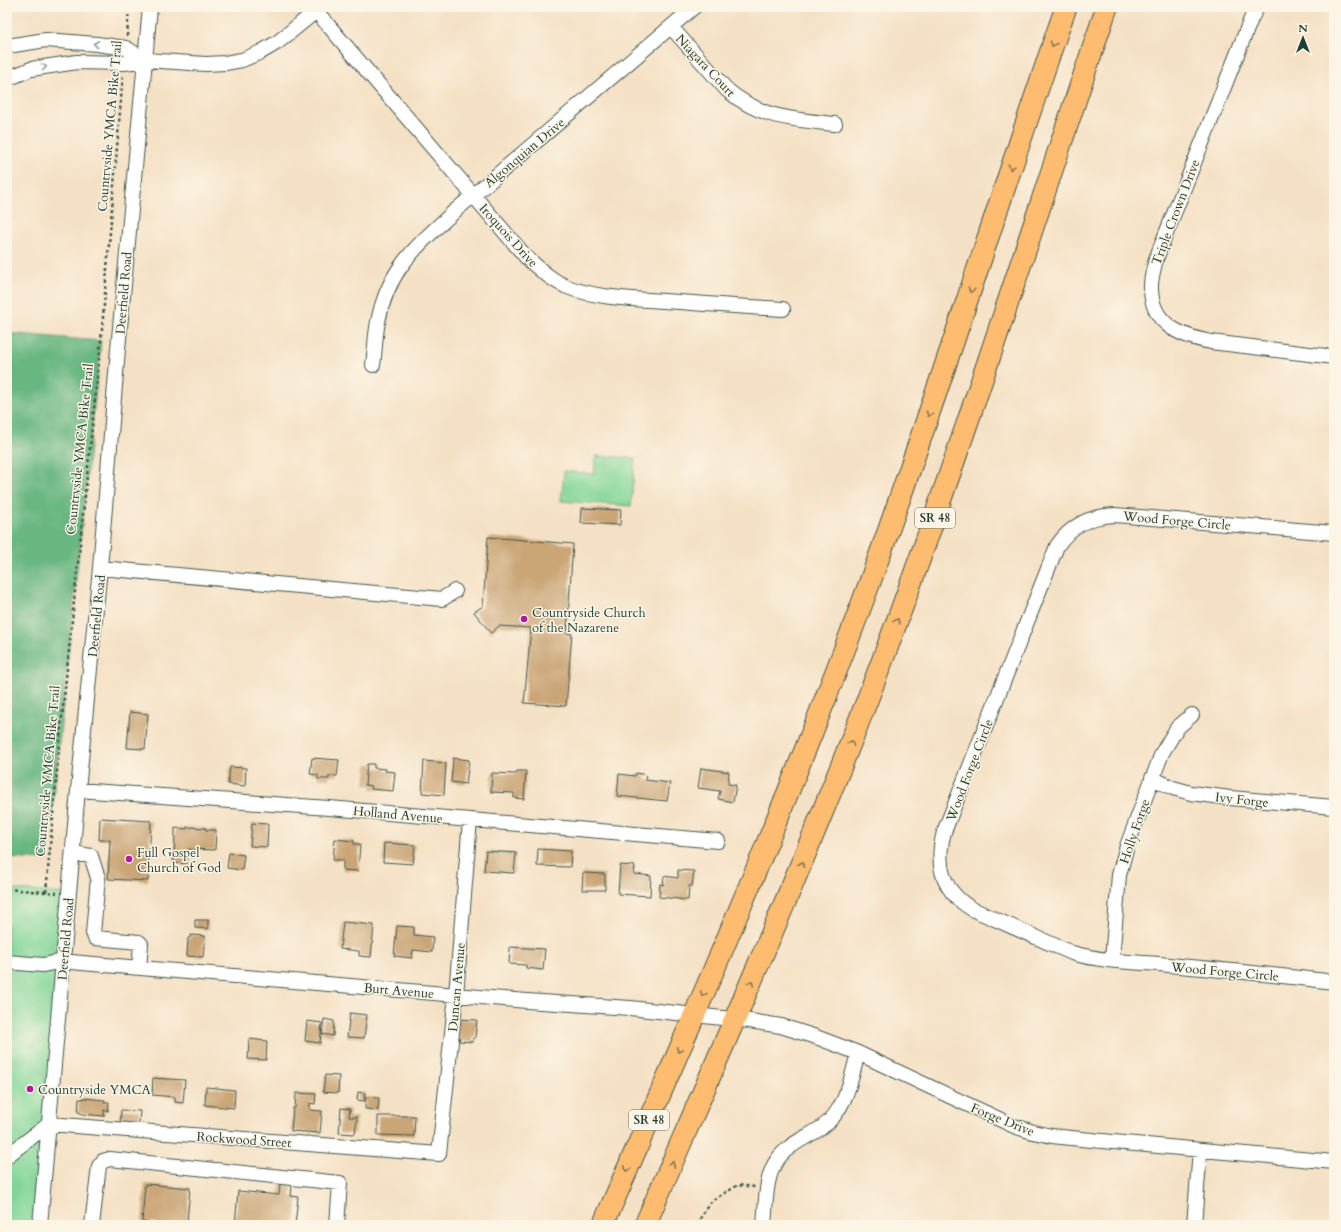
<svg xmlns="http://www.w3.org/2000/svg" width="1341" height="1232" font-family="Cardo,serif">
<style>
.green{fill:#81d597;stroke:#508966}
.forest{fill:#68b680;stroke:#447a5a}
.building{fill:#caa677}
.lines{fill:none;stroke-linecap:round;stroke-linejoin:round}
.minor-casing{stroke:#3f554a;stroke-width:16}
.highway-casing{stroke:#3f554a;stroke-width:23}
.path{stroke:#3f554a;stroke-width:2.5;stroke-dasharray:3 3;stroke-linecap:butt}
.minor{stroke:#fff;stroke-width:14}
.highway{stroke:#fdbc70;stroke-width:21}
.oneway{stroke:#8f9e9a}
.oneway2{stroke:#83764f}
.poi-dot{fill:#b5179e;stroke:#fcf5e5;stroke-width:1.5}
.labels{text-anchor:middle;stroke-width:3;stroke-linejoin:round;paint-order:stroke}
.shield{fill:#fcf5e5;stroke:#617469;stroke-width:1}
.shield-label{font-size:12px;font-weight:bold;fill:#1f3d34}
.street-label{font-size:13px;fill:#1f3d34;stroke:#fcf5e5}
.poi-label{font-size:13px;fill:#1f3d34;stroke:#fcf5e5;text-anchor:start}
</style>
<rect width="100%" height="100%" fill="#fcf5e5"/>
<filter id="ink" filterUnits="userSpaceOnUse"><feTurbulence type="fractalNoise" baseFrequency=".025" numOctaves="2"/><feDisplacementMap in="SourceGraphic" scale="8" xChannelSelector="R" yChannelSelector="G"/><feConvolveMatrix kernelMatrix="1 2 1 2 8 2 1 2 1" color-interpolation-filters="sRGB"/></filter>
<filter id="wash" filterUnits="userSpaceOnUse"><feTurbulence type="fractalNoise" baseFrequency=".012" numOctaves="4" result="noise"/><feDisplacementMap in="SourceGraphic" scale="16" xChannelSelector="R" yChannelSelector="G"/><feGaussianBlur stdDeviation="0.9" result="paint"/><feColorMatrix in="noise" values="0 0 0 0 0 0 0 0 0 0 0 0 0 0 0 0 0 1.4 0 .05"/><feComposite in="paint" operator="in"/></filter>
<g filter="url(#wash)">
<rect width="100%" height="100%" fill="#f4e0c4"/>
<path class="green" d="M 596,456 L 635,458 L 631,506 L 561,501 L 564,471 L 594,474 Z
M 7,889 L 69,894 L 40,1225 L 7,1225 Z"/>
<path class="forest" d="M 7,333 L 101,341 L 47,860 L 7,858 Z"/>
<g id="blocks">
<path class="building" d="M 582,508 L 621,510 L 620,525 L 581,523 Z
M 488,537 L 573,544 L 567,633 L 572,634 L 566,706 L 524,703 L 531,628 L 499,626 L 491,633 L 474,612 L 483,606 Z
M 130,712 L 148,714 L 145,749 L 127,748 Z
M 312,758 L 339,760 L 337,776 L 329,776 L 329,779 L 318,779 L 318,775 L 310,774 Z
M 453,758 L 469,760 L 466,784 L 451,782 Z
M 424,761 L 446,763 L 444,795 L 422,793 Z
M 367,764 L 374,764 L 374,768 L 386,769 L 385,771 L 395,772 L 393,791 L 371,789 L 372,786 L 365,785 Z
M 230,767 L 246,768 L 245,786 L 228,784 Z
M 701,768 L 729,772 L 728,784 L 736,785 L 733,802 L 718,799 L 720,791 L 698,788 Z
M 517,771 L 526,771 L 524,799 L 514,798 L 514,793 L 491,792 L 492,773 L 516,774 Z
M 636,773 L 646,775 L 645,780 L 670,783 L 667,801 L 617,796 L 619,774 L 635,776 Z
M 100,818 L 151,821 L 148,881 L 108,879 L 110,840 L 99,840 Z
M 252,823 L 268,824 L 267,847 L 250,846 Z
M 187,827 L 206,828 L 206,830 L 216,830 L 215,850 L 188,849 L 187,864 L 174,863 L 175,828 L 187,829 Z
M 335,839 L 354,841 L 354,844 L 360,844 L 358,871 L 343,870 L 343,860 L 333,860 Z
M 384,843 L 415,845 L 413,864 L 383,862 Z
M 538,849 L 571,851 L 570,867 L 537,866 Z
M 486,851 L 516,853 L 514,873 L 484,871 Z
M 229,853 L 244,855 L 242,870 L 227,868 Z
M 620,865 L 635,866 L 634,874 L 651,876 L 650,896 L 618,894 Z
M 678,870 L 694,871 L 692,886 L 689,886 L 688,900 L 659,897 L 660,884 L 663,885 L 664,876 L 678,878 Z
M 583,873 L 605,874 L 605,890 L 582,890 Z
M 195,920 L 208,920 L 208,929 L 195,928 Z
M 343,922 L 374,925 L 371,957 L 359,956 L 359,951 L 340,949 Z
M 397,926 L 414,927 L 414,935 L 433,937 L 432,952 L 413,950 L 412,958 L 394,956 Z
M 191,935 L 205,936 L 203,957 L 187,956 L 188,938 L 190,938 Z
M 510,947 L 545,949 L 543,970 L 526,968 L 526,965 L 509,964 Z
M 350,1013 L 367,1015 L 364,1038 L 347,1037 Z
M 324,1019 L 334,1021 L 333,1036 L 322,1034 Z
M 458,1019 L 477,1020 L 475,1038 L 473,1038 L 473,1042 L 459,1041 L 460,1037 L 457,1037 Z
M 307,1021 L 322,1023 L 320,1043 L 305,1041 Z
M 249,1039 L 267,1041 L 266,1060 L 248,1059 Z
M 325,1075 L 339,1076 L 338,1093 L 323,1092 Z
M 153,1078 L 185,1080 L 183,1103 L 175,1102 L 175,1097 L 152,1095 Z
M 206,1087 L 235,1090 L 234,1108 L 205,1105 Z
M 358,1092 L 365,1093 L 364,1101 L 357,1100 Z
M 296,1093 L 316,1094 L 315,1104 L 310,1103 L 310,1110 L 322,1111 L 320,1133 L 291,1131 L 293,1108 L 295,1108 Z
M 366,1097 L 379,1098 L 378,1110 L 365,1109 Z
M 83,1098 L 105,1100 L 104,1102 L 109,1102 L 108,1111 L 104,1110 L 104,1116 L 82,1114 L 81,1113 L 78,1112 L 79,1099 L 83,1099 Z
M 341,1108 L 350,1109 L 349,1117 L 357,1117 L 355,1134 L 339,1133 Z
M 121,1110 L 140,1111 L 139,1124 L 120,1123 Z
M 378,1116 L 415,1116 L 414,1136 L 378,1135 Z
M 145,1184 L 190,1188 L 187,1223 L 201,1224 L 201,1225 L 158,1225 L 158,1223 L 142,1222 Z
M 280,1184 L 292,1185 L 291,1196 L 298,1197 L 295,1225 L 235,1225 L 238,1191 L 279,1195 Z"/>
</g>
</g>
<g filter="url(#ink)">
<use href="#blocks" fill-opacity="0" stroke="#3f554a" stroke-width="1"/>
<g class="lines">
<g class="minor-casing">
<path id="minor" d="M 1257,7 L 1251,19 L 1156,259 C 1154,268 1151,277 1151,286 C 1150,324 1180,336 1211,342 L 1334,357
M 316,11 L 526,257 C 538,268 550,279 565,286 C 593,298 634,299 664,301 C 704,304 743,307 783,309
M 671,27 L 727,90 C 762,119 792,119 835,124
M 7,46 L 46,40 L 97,44 L 126,48 L 145,60
M 7,79 L 31,69 L 77,62 L 124,63 L 145,60 L 206,64 L 225,63 L 242,60 L 261,52 L 278,42 L 321,7
M 373,365 C 375,351 375,336 378,322 C 388,268 418,245 456,210 L 694,7
M 1334,533 L 1115,515 C 1090,516 1071,525 1057,546 L 944,832 C 935,865 942,891 972,909 L 1072,953 C 1103,962 1137,962 1169,965 C 1224,970 1279,975 1334,982
M 100,568 L 442,599 L 455,591
M 1152,778 L 1173,788 L 1191,793 L 1230,798 L 1334,807
M 78,790 L 329,808 L 718,841
M 73,853 L 91,856 L 98,878 L 93,933 L 95,938 L 139,942 L 141,944 L 139,968
M 1112,960 L 1119,875 L 1127,846 L 1162,753 L 1177,728 L 1192,715
M 7,962 L 43,965 L 63,961 L 82,963 L 527,1001 L 630,1008 L 750,1021 L 781,1026 L 816,1037 L 858,1053 L 960,1101 L 1014,1126 L 1033,1132 L 1052,1136 L 1091,1140 L 1334,1162
M 49,1124 L 439,1154 L 456,995 L 470,820
M 7,1156 L 49,1124
M 40,1225 L 78,790 L 100,568 L 118,349 L 150,7
M 92,1225 L 99,1166 L 103,1161 L 110,1159 L 340,1183 L 337,1225
M 764,1225 C 766,1206 765,1182 774,1165 C 784,1146 804,1139 821,1128 C 846,1111 851,1079 858,1053
M 1194,1225 L 1200,1150"/>
</g>
<g class="highway-casing">
<path id="highway" d="M 603,1225 C 695,1015 787,805 867,590 C 938,397 998,201 1066,7
M 645,1225 C 726,1039 809,854 881,664 C 963,447 1032,226 1107,7"/>
</g>
<path class="path" d="M 127,36 L 129,7
M 7,889 L 57,893
M 46,892 L 61,727 L 101,341 L 123,75
M 699,1225 L 700,1219 L 708,1205 L 713,1200 L 738,1185 L 755,1187"/>
<use href="#minor" class="minor"/>
<use href="#highway" class="highway"/>
</g>
<defs><path id="oneway-chevron" d="M-2-3.5L2.5 0L-2 3.5" fill="none" stroke-width="1.6" stroke-linecap="round" stroke-linejoin="round"/></defs>
<g class="oneway">
<use href="#oneway-chevron" transform="translate(96 44) rotate(-174)"/>
<use href="#oneway-chevron" transform="translate(44 67) rotate(-9)"/>
</g>
<g class="oneway2">
<use href="#oneway-chevron" transform="translate(1053 44) rotate(109)"/>
<use href="#oneway-chevron" transform="translate(1011 167) rotate(108)"/>
<use href="#oneway-chevron" transform="translate(971 290) rotate(108)"/>
<use href="#oneway-chevron" transform="translate(929 414) rotate(109)"/>
<use href="#oneway-chevron" transform="translate(897 621) rotate(-70)"/>
<use href="#oneway-chevron" transform="translate(851 743) rotate(-69)"/>
<use href="#oneway-chevron" transform="translate(802 864) rotate(-68)"/>
<use href="#oneway-chevron" transform="translate(751 983) rotate(-66)"/>
<use href="#oneway-chevron" transform="translate(703 994) rotate(113)"/>
<use href="#oneway-chevron" transform="translate(679 1050) rotate(114)"/>
<use href="#oneway-chevron" transform="translate(672 1164) rotate(-66)"/>
<use href="#oneway-chevron" transform="translate(627 1169) rotate(114)"/>
</g>
</g>
<g class="poi-dot">
<circle cx="524" cy="619" r="4"/>
<circle cx="129" cy="859" r="4"/>
<circle cx="30" cy="1089" r="4"/>
</g>
<g class="labels">
<g class="shield">
<rect x="915" y="508" width="40" height="20" rx="3"/>
<rect x="629" y="1110" width="40" height="20" rx="3"/>
</g>
<g class="shield-label">
<text x="935" y="522">SR 48</text>
<text x="649" y="1124">SR 48</text>
</g>
<g class="street-label">
<text transform="translate(706 65) rotate(47)" y="5">Niagara Court</text>
<text transform="translate(109 126) rotate(-85)" y="5">Countryside YMCA Bike Trail</text>
<text transform="translate(524 152) rotate(-40)" y="5">Algonquian Drive</text>
<text transform="translate(1175 212) rotate(-69)" y="5">Triple Crown Drive</text>
<text transform="translate(509 235) rotate(48)" y="5">Iroquois Drive</text>
<text transform="translate(123 293) rotate(-85)" y="5">Deerfield Road</text>
<text transform="translate(79 449) rotate(-84)" y="5">Countryside YMCA Bike Trail</text>
<text transform="translate(1177 520) rotate(5)" y="5">Wood Forge Circle</text>
<text transform="translate(96 616) rotate(-84)" y="5">Deerfield Road</text>
<text transform="translate(969 770) rotate(-69)" y="5">Wood Forge Circle</text>
<text transform="translate(47 771) rotate(-85)" y="5">Countryside YMCA Bike Trail</text>
<text transform="translate(1242 799) rotate(6)" y="5">Ivy Forge</text>
<text transform="translate(398 814) rotate(5)" y="5">Holland Avenue</text>
<text transform="translate(1134 831) rotate(-71)" y="5">Holly Forge</text>
<text transform="translate(65 939) rotate(-85)" y="5">Deerfield Road</text>
<text transform="translate(1225 971) rotate(5)" y="5">Wood Forge Circle</text>
<text transform="translate(456 987) rotate(-85)" y="5">Duncan Avenue</text>
<text transform="translate(399 990) rotate(5)" y="5">Burt Avenue</text>
<text transform="translate(1003 1119) rotate(22)" y="5">Forge Drive</text>
<text transform="translate(244 1139) rotate(4)" y="5">Rockwood Street</text>
</g>
<g class="poi-label">
<text x="532" y="617">Countryside Church<tspan x="532" dy="15">of the Nazarene</tspan></text>
<text x="137" y="857">Full Gospel<tspan x="137" dy="15">Church of God</tspan></text>
<text x="38" y="1094">Countryside YMCA</text>
</g>
</g>
<rect width="1341" height="1232" fill="none" stroke="#fcf5e5" stroke-width="24"/>
<g transform="translate(1303 38)" stroke="#fcf5e5" stroke-width="3" paint-order="stroke">
<path d="M0-3L7 15L0 10L-7 15Z" fill="#1f3d34"/>
<text y="-6" font-size="11" font-weight="bold" text-anchor="middle" fill="#1f3d34">N</text>
</g>
</svg>
